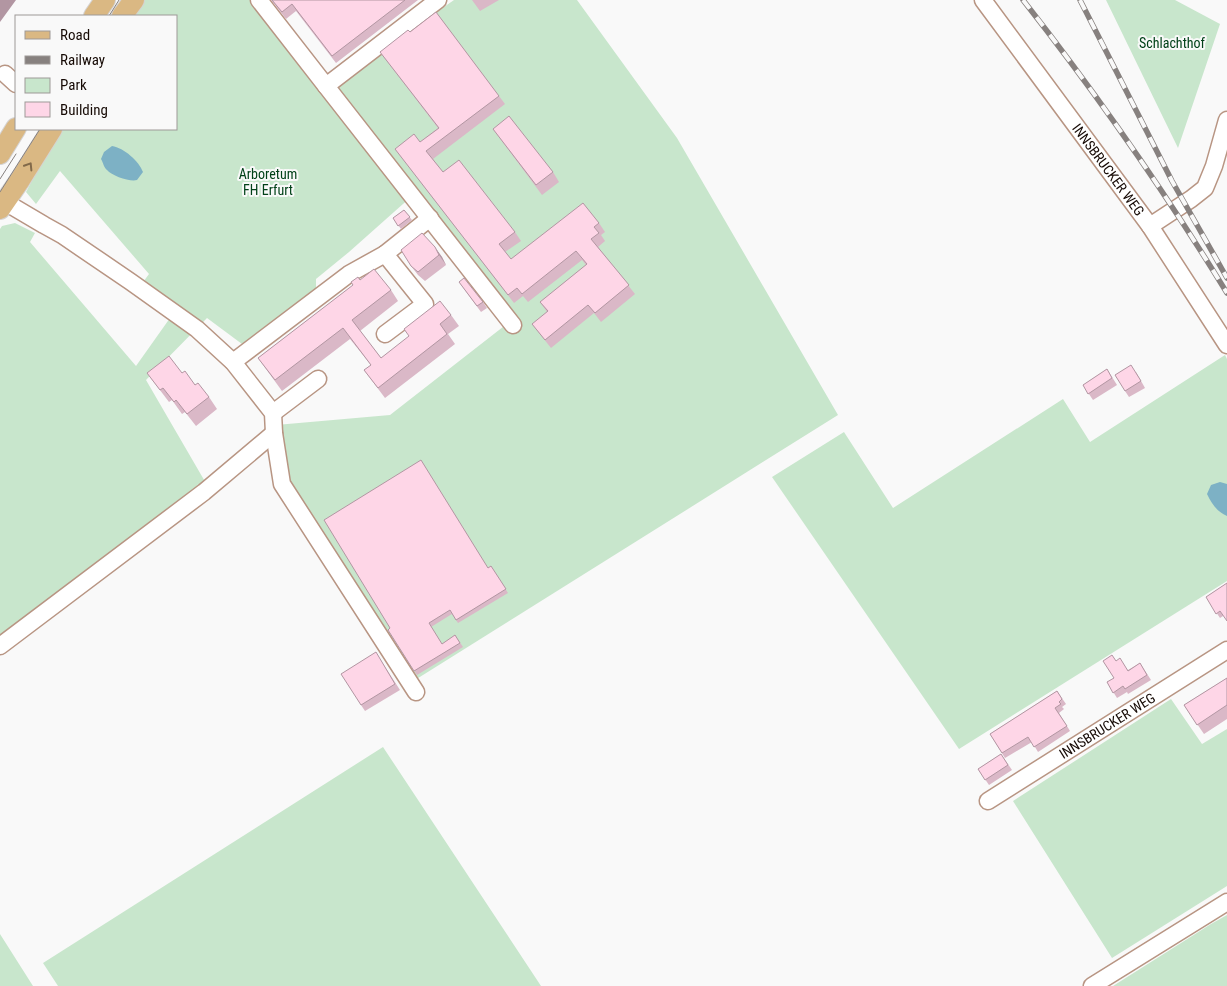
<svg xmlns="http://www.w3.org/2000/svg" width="1227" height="986" font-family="'Roboto Condensed',sans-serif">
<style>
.green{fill:#c8e6cc}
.water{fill:#7db1c5}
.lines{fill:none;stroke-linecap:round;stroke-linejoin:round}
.minor-casing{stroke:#b89583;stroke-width:19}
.major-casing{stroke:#d5d3d2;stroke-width:22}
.minor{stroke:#fff;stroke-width:16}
.major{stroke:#dab883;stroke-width:20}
.tram{stroke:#87817f;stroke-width:1}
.rail-casing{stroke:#87817f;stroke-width:5.5}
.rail{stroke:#f9f9f9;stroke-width:4;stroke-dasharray:11;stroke-linecap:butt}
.wall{fill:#dab8c7}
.shaded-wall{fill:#b296a2}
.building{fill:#fed6e7;stroke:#b296a2}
.oneway{stroke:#826a4a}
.labels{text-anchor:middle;stroke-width:4;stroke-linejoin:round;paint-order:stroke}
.park-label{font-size:14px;fill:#014118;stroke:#f9f9f9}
.street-label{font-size:14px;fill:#160a05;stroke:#f9f9f9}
</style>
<rect width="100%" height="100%" fill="#f9f9f9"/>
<path class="green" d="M 142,0 L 268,0 L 329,88 L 454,0 L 577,0 L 677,138 L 838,415 L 415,680 L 290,485 L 276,425 L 390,415 L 508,323 L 412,196 L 349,252 L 316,279 L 316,291 L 242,344 L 207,318 L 146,380 L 207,485 L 0,641 L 0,229 L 2,226 L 15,223 L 35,233 L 30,242 L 136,366 L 170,318 L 135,293 L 149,274 L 60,171 L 36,204 L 26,192 L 59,129 L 176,129 L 176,16 L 131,16 Z
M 1106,0 L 1175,0 L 1220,24 L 1178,148 Z
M 1225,355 L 1227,359 L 1227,581 L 959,749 L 772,477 L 844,432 L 893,508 L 1063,399 L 1090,442 Z
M 1171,699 L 1202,744 L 1227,729 L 1227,886 L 1112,958 L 1013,801 Z
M 383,747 L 541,986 L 58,986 L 43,963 Z
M 1227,915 L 1227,986 L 1113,986 L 1211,924 Z
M 0,934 L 33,986 L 0,986 Z"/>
<path class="water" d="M 112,146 C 124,148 139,161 143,172 L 137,180 C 130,182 112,176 107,170 C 104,168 103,162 101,159 L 104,152 Z
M 1220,482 L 1227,484 L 1227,516 C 1216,511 1212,504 1207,494 L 1211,485 Z"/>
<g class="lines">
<g class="minor-casing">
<g id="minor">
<path d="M 259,0 L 326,86 L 438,0"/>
<path id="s1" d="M 983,0 L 1150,226 L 1227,345"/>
<path d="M 5,74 L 16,84"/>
<path d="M 326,86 L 513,325"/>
<path d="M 5,202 L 44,225 L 62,235 L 131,282 L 197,329 L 233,362 L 273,413 L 274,433 L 282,484 L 416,692"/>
<path d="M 1150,226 L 1191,199 L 1205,188 L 1214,166 L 1227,120"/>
<path d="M 385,334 L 425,304 L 385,254 L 430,218"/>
<path d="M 233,362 L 349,274 L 385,254"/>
<path d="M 273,413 L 318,379"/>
<path d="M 0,646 L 204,492 L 274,433"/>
<path id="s2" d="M 988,801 L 1227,650"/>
<path d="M 1092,986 L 1227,902"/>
</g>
</g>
<g class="major-casing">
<path id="major" d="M 94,16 L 105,0
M 122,16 L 134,0
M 0,154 L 16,128
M 0,209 L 20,180 L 52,129"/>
</g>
<use href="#minor" class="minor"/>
<use href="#major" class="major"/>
<path class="tram" d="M 109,16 L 119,0
M 0,179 L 16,154
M 0,192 L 40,129"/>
<g class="rail-casing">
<path id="rail" d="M 1023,0 C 1096,93 1165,192 1227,293
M 1080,0 L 1172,181 L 1227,278"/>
</g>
<use href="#rail" class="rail"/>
</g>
<path class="wall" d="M 271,0 L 418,0 L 336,63 L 296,11 L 286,19 Z
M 472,0 L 499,0 L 480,11 Z
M 410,32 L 499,96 L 505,104 L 433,159 L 443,172 L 515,232 L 521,241 L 505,252 L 511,259 L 599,223 L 605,232 L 601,235 L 605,241 L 598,247 L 635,294 L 601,322 L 594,313 L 551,348 L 532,324 L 547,312 L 540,302 L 586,265 L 582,260 L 528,302 L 523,296 L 514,303 L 395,149 L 420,142 L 438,128 L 380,52 Z
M 493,129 L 553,172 L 559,182 L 542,195 Z
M 404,210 L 412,220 L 401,229 L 393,218 Z
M 422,233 L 442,257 L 446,265 L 425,281 L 418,275 L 411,266 Z
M 360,280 L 391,290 L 398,301 L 360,331 L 381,358 L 451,315 L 459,326 L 448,334 L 455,344 L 385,398 L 364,370 L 371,365 L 350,339 L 282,391 L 258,358 Z
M 459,282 L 483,302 L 487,308 L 481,312 Z
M 1107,369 L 1117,385 L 1093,400 L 1083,385 Z
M 1136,372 L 1145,388 L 1129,397 L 1125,391 Z
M 147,373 L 182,373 L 209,397 L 217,409 L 196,426 L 185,412 L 182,414 L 172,400 L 169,402 Z
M 491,566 L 508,593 L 458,623 L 452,614 L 431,627 L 442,644 L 455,635 L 463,647 L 417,675 L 388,630 Z
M 1227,583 L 1223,616 L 1220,618 L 1206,597 Z
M 380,659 L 400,690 L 365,711 L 361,705 Z
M 1116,661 L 1128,670 L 1140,663 L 1151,680 L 1128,694 L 1127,692 L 1117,698 L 1107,682 L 1114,678 Z
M 1227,678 L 1227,719 L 1204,734 L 1184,705 Z
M 1057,691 L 1066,704 L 1062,707 L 1064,709 L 1059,713 L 1070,731 L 1038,752 L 1032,742 L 1005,758 L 990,734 Z
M 1001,754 L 1012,770 L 989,785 L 978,769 Z"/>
<path class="shaded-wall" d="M 0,0 L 16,0 L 0,22 Z
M 435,247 L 442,257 L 446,265 L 439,255 Z"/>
<path class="building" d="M 272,0 L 405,0 L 332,56 L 292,4 L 282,12 Z
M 436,12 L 499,96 L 426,151 L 443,172 L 459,160 L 515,232 L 499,244 L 511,259 L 583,203 L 599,223 L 594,227 L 599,233 L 591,239 L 629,285 L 595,313 L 588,305 L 545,340 L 532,324 L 548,311 L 540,302 L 587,264 L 576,251 L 522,294 L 517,288 L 508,295 L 395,149 L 414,134 L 420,142 L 439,128 L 380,52 L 408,30 L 410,32 Z
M 509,116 L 553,172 L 536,185 L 493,129 Z
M 404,210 L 410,217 L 398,226 L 393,218 Z
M 422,233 L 435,247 L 439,255 L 418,272 L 411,266 L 401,250 Z
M 374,269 L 391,290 L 352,320 L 381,358 L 409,336 L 404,329 L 440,301 L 451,315 L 440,324 L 447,334 L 378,388 L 364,370 L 371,365 L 343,328 L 275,380 L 258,358 L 353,285 L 351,282 L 358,277 L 360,280 Z
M 464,278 L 483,302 L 477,306 L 459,282 Z
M 169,356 L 182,373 L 185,371 L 195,385 L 198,383 L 209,397 L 187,414 L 176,400 L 174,402 L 163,388 L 160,390 L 147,373 Z
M 1131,365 L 1141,381 L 1125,391 L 1115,375 Z
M 1107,369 L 1112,378 L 1088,394 L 1083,385 Z
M 421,460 L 488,568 L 491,566 L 506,589 L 456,620 L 450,610 L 429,623 L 442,644 L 455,635 L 460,643 L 414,671 L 388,630 L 390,628 L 324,520 Z
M 1227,583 L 1227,621 L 1220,611 L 1216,614 L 1206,597 Z
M 376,652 L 395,684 L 361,705 L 341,674 Z
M 1112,655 L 1116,661 L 1120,658 L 1128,671 L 1140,663 L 1147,675 L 1125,689 L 1123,686 L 1113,693 L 1107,682 L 1114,678 L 1103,661 Z
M 1227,678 L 1227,705 L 1197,725 L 1184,705 Z
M 1057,691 L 1062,699 L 1059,702 L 1061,704 L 1055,708 L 1067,726 L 1034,747 L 1028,737 L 1002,753 L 990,734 Z
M 1001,754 L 1008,765 L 985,780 L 978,769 Z"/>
<defs><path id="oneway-chevron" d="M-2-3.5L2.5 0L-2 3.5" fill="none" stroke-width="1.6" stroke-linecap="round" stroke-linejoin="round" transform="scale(1.25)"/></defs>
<use class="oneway" href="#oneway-chevron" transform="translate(29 166) rotate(-58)"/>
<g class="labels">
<g class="park-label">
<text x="1172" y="48">Schlachthof</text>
<text x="268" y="179">Arboretum<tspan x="268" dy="16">FH Erfurt</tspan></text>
</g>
<g class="street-label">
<text dy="5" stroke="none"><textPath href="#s1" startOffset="211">INNSBRUCKER WEG</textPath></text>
<text dy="5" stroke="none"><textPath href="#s2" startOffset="141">INNSBRUCKER WEG</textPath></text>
</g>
</g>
<rect x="15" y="15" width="162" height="115" fill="#f9f9f9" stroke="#9e9997"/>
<rect x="25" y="31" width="25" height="8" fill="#dab883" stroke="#9e9997"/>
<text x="60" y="40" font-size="15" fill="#160a05">Road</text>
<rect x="25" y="56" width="25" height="8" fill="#87817f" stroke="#9e9997"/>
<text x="60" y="65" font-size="15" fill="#160a05">Railway</text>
<rect x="25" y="78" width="25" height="15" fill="#c8e6cc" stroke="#9e9997"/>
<text x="60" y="90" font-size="15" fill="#160a05">Park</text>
<rect x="25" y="102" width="25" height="15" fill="#fed6e7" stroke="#9e9997"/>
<text x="60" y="115" font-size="15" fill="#160a05">Building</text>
</svg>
